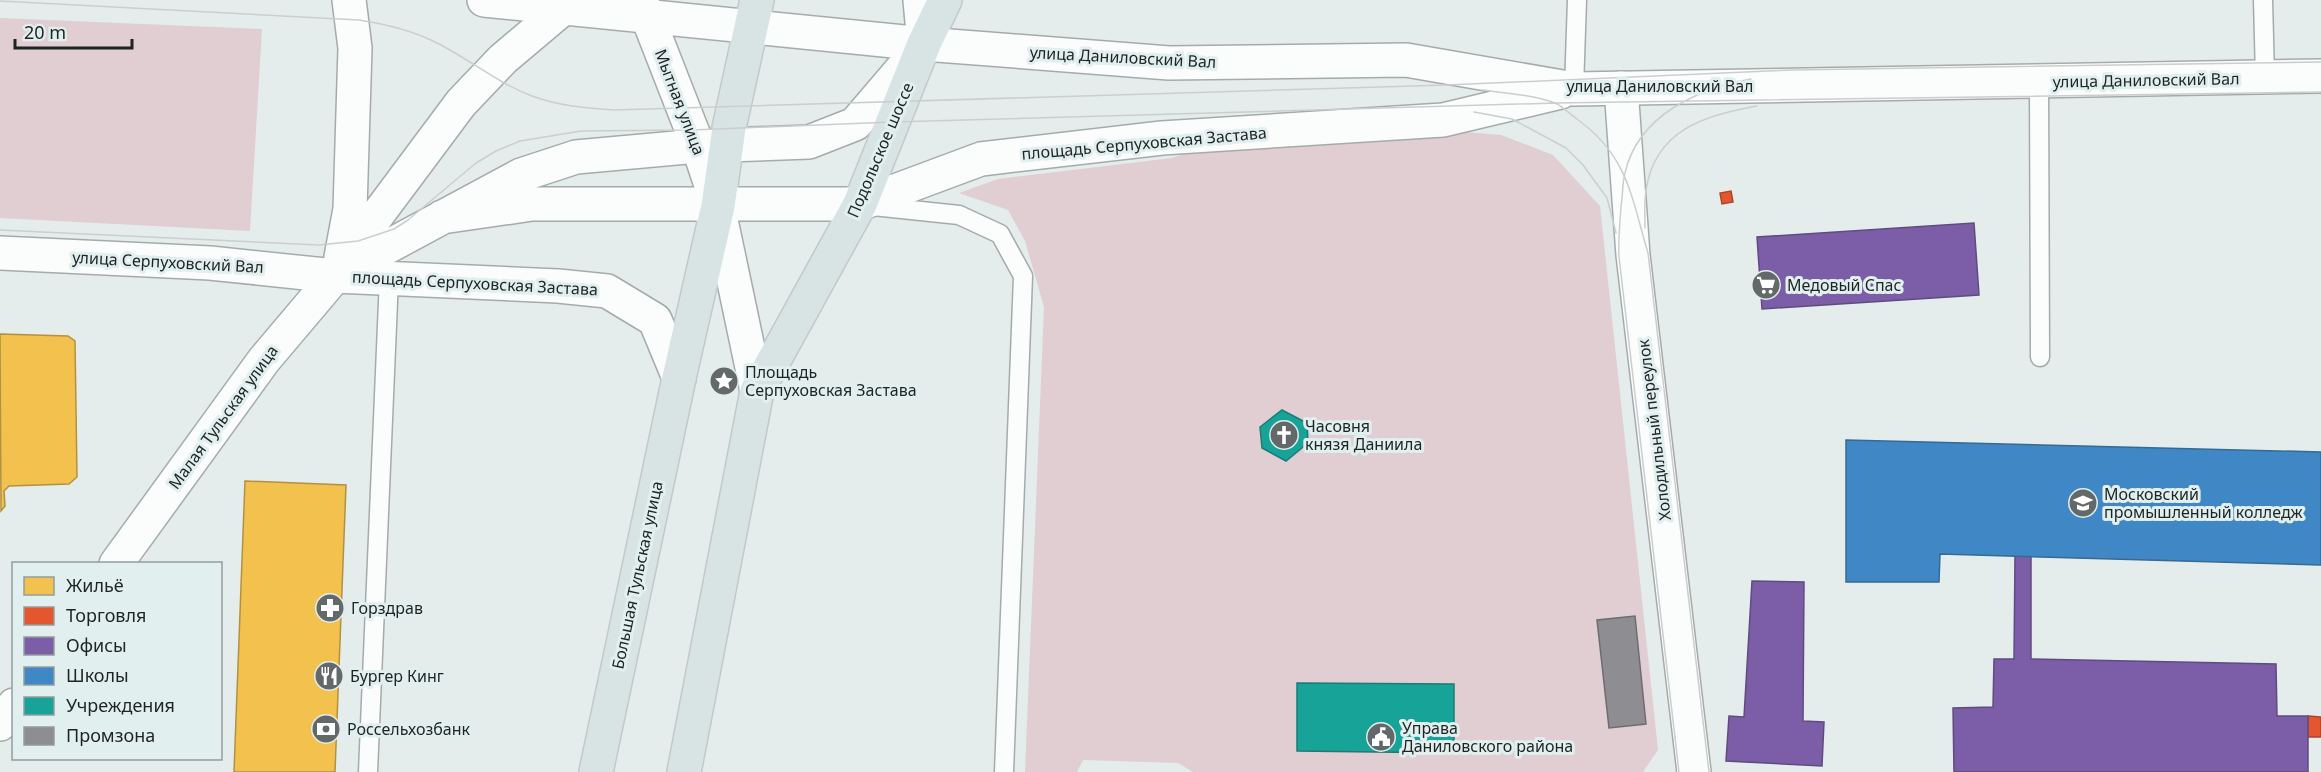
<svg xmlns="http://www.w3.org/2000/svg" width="2321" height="772" font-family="'Noto Sans',sans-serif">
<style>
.green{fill:#e0ced2}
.homes{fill:#f2c14e;stroke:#b29241;stroke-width:1.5}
.shops{fill:#e4572e;stroke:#a9472b;stroke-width:1.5}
.offices{fill:#7b5ea7;stroke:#5f4c7f;stroke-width:1.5}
.schools{fill:#3f88c5;stroke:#356a94;stroke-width:1.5}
.public{fill:#17a398;stroke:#197d75;stroke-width:1.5}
.industry{fill:#8d8d92;stroke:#6c6d71;stroke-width:1.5}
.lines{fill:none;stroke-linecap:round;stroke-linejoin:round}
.lane-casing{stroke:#a5abab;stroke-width:21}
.street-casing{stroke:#a5abab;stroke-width:36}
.secondary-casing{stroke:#a5abab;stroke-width:36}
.primary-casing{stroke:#c4c8c8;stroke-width:36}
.lane{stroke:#fbfcfc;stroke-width:18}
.street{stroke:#fbfcfc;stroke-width:33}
.secondary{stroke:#fbfcfc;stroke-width:33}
.primary{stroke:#d8e4e4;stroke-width:33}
.tram{stroke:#cccece;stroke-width:1.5}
.labels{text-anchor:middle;stroke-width:6;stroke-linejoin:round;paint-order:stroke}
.street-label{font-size:16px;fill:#1e2323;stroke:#e1efef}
.poi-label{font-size:16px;fill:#1e2323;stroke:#e1efef;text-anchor:start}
</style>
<rect width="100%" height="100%" fill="#e4ecec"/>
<path class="green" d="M 0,18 L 262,29 L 250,231 L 0,218 Z
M 1431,129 L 1501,135 L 1553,155 L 1600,206 L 1658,750 L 1643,772 L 1193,772 L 1178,763 L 1083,760 L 1077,772 L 1025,772 L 1044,307 L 1025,241 L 1008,210 L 959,193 L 998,179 L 1172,158 L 1240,135 Z"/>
<path class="homes" d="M 0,334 L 68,336 L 75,341 L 77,477 L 69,484 L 9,486 L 4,491 L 5,506 L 1,511 Z
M 245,481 L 346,485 L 335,772 L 234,772 Z"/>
<path class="shops" d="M 1731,191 L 1733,202 L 1722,204 L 1720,193 Z
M 2308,716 L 2321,717 L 2321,737 L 2308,737 Z"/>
<path class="offices" d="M 1974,223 L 1979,295 L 1762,309 L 1757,237 Z
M 2015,556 L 2031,556 L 2031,659 L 2276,664 L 2277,716 L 2308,716 L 2308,772 L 1954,772 L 1953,708 L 1993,707 L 1994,659 L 2014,659 Z
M 1752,581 L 1804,582 L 1803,721 L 1824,722 L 1822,766 L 1726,761 L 1729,716 L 1744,717 Z"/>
<path class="schools" d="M 1846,440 L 2321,452 L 2321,565 L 1940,554 L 1939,582 L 1846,582 Z"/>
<path class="public" d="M 1282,410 L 1307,423 L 1308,443 L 1286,461 L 1262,448 L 1260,427 Z
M 1297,683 L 1454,684 L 1454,753 L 1297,751 Z"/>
<path class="industry" d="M 1635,616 L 1646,724 L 1609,728 L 1597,620 Z"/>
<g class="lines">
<g class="lane-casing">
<path id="lane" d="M 2263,0 L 2265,77
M 2039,83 L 2040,357
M 1574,89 L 1577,0
M 873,206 L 959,215 L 1000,234 L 1023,276 L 1004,772
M 368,772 L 389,278"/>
</g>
<g class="street-casing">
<path id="street" d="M 920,0 L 924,44
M 1621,88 L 1633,255 L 1694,772"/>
</g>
<g class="secondary-casing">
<path id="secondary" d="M 484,0 L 924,44 L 1169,63 L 1406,60 L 1574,89 L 2321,76
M 641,0 L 698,146 L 718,206 L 757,391
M 442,217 L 532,204 L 860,204 L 981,159 L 1162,138 L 1443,120 L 1561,92
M 0,253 L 210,263 L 335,276 L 558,286 L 607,291 L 655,320 L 679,378
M 341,257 L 350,209 L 355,48 L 349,0
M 339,273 L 521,175 L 576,157 L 698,146 L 809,142 L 855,124 L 920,48
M 116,564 L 264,360 L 335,276 L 358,241 L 461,103 L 503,59 L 573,0
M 0,724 L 14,705"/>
</g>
<g class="primary-casing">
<path id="primary" d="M 596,772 L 679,378 L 718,206 L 729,128 L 757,0
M 684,772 L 757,391 L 860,204 L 924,44 L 945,0"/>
</g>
<use href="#lane" class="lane"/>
<use href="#street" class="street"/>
<use href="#secondary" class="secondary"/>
<use href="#primary" class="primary"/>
<path class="tram" d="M 0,1 L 359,20 C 385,24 411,30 435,42 C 468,58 497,83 532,96 C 559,106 586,108 614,110 L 1447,85 L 1792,70 L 2321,62
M 1482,90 C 1506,93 1532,95 1555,103 C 1562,106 1570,114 1577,119 C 1628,156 1631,196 1648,253 L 1709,772
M 1474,112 L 1512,119 L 1566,148 L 1583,165 L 1607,198 L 1616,233
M 1645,228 C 1645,215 1644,202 1646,190 C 1655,130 1705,115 1757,106
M 0,230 L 319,245 L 358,241 L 394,229 L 408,220 L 476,163 L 496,151 L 520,141 L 581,131 L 692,130 L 892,122 L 1556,103 L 2321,92
M 1679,772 L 1619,257 C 1618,240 1620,223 1621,206 C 1623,195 1622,184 1625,173 C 1638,115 1698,89 1751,79"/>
</g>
<defs>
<g id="supermarket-disc" transform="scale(1.5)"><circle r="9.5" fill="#636969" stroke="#e1efef"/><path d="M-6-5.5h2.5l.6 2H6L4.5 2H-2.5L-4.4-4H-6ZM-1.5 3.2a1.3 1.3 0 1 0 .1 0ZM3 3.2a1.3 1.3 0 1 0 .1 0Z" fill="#fff"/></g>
<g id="sight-disc" transform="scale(1.5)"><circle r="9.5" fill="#636969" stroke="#e1efef"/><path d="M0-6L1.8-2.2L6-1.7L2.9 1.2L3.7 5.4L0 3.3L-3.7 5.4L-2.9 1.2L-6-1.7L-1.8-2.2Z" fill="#fff"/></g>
<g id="church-disc" transform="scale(1.5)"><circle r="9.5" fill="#636969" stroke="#e1efef"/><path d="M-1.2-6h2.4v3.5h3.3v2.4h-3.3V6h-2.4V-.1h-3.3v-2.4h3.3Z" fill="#fff"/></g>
<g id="university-disc" transform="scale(1.5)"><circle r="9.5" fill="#636969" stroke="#e1efef"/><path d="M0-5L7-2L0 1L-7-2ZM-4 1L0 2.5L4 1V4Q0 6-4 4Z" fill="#fff"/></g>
<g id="pharmacy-disc" transform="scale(1.5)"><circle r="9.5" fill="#636969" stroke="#e1efef"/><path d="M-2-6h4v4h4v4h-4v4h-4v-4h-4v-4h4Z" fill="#fff"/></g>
<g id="restaurant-disc" transform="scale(1.5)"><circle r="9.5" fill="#636969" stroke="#e1efef"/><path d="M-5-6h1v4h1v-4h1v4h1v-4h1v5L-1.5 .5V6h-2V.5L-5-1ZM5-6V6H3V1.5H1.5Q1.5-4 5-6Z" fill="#fff"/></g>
<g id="bank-disc" transform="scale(1.5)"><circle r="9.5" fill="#636969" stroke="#e1efef"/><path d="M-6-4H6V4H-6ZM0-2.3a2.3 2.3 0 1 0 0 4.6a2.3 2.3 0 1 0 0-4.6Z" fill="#fff"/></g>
<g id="civic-disc" transform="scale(1.5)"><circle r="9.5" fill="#636969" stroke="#e1efef"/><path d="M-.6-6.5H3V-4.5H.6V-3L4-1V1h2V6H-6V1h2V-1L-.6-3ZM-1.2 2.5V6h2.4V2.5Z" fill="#fff"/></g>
</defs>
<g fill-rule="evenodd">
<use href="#supermarket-disc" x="1766" y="285"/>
<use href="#sight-disc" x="724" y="381"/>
<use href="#church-disc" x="1284" y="435"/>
<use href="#university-disc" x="2083" y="503"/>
<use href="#pharmacy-disc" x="330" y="608"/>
<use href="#restaurant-disc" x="329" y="676"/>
<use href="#bank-disc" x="326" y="729"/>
<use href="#civic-disc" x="1381" y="737"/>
</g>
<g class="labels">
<g class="street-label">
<text transform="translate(1123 57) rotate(3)" y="6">улица Даниловский Вал</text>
<text transform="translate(2146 80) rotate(-1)" y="6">улица Даниловский Вал</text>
<text x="1660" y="92">улица Даниловский Вал</text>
<text transform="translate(680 102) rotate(69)" y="6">Мытная улица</text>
<text transform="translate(1144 143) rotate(-5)" y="6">площадь Серпуховская Застава</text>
<text transform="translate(880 150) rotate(-67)" y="6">Подольское шоссе</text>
<text transform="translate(168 262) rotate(3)" y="6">улица Серпуховский Вал</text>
<text transform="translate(475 283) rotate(3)" y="6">площадь Серпуховская Застава</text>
<text transform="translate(223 417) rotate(-54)" y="6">Малая Тульская улица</text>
<text transform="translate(1654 430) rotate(-97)" y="6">Холодильный переулок</text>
<text transform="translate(637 575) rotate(-78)" y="6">Большая Тульская улица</text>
</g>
<g class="poi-label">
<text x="1787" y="291">Медовый Спас</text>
<text x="745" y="378">Площадь<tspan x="745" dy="18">Серпуховская Застава</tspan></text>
<text x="1305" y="432">Часовня<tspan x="1305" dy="18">князя Даниила</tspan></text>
<text x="2104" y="500">Московский<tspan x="2104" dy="18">промышленный колледж</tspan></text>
<text x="351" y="614">Горздрав</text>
<text x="350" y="682">Бургер Кинг</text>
<text x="1402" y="734">Управа<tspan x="1402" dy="18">Даниловского района</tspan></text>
<text x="347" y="735">Россельхозбанк</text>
</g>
</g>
<rect x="12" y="562" width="210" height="198" fill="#e1efef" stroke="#939d9d" stroke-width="1.5"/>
<rect x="24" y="577" width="30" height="18" fill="#f2c14e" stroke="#939d9d" stroke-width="1.5"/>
<text x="66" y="592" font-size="18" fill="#1e2323">Жильё</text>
<rect x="24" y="607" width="30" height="18" fill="#e4572e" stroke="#939d9d" stroke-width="1.5"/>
<text x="66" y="622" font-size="18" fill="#1e2323">Торговля</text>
<rect x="24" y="637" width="30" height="18" fill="#7b5ea7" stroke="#939d9d" stroke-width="1.5"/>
<text x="66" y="652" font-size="18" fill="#1e2323">Офисы</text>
<rect x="24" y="667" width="30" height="18" fill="#3f88c5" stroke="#939d9d" stroke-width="1.5"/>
<text x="66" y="682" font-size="18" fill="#1e2323">Школы</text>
<rect x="24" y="697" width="30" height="18" fill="#17a398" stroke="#939d9d" stroke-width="1.5"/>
<text x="66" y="712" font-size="18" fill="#1e2323">Учреждения</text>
<rect x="24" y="727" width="30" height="18" fill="#8d8d92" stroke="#939d9d" stroke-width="1.5"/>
<text x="66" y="742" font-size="18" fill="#1e2323">Промзона</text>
<path d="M15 39v9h117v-9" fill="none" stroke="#1e2323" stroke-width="3"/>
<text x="24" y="39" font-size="18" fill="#1e2323" stroke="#e1efef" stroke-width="4.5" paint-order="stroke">20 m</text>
</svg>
